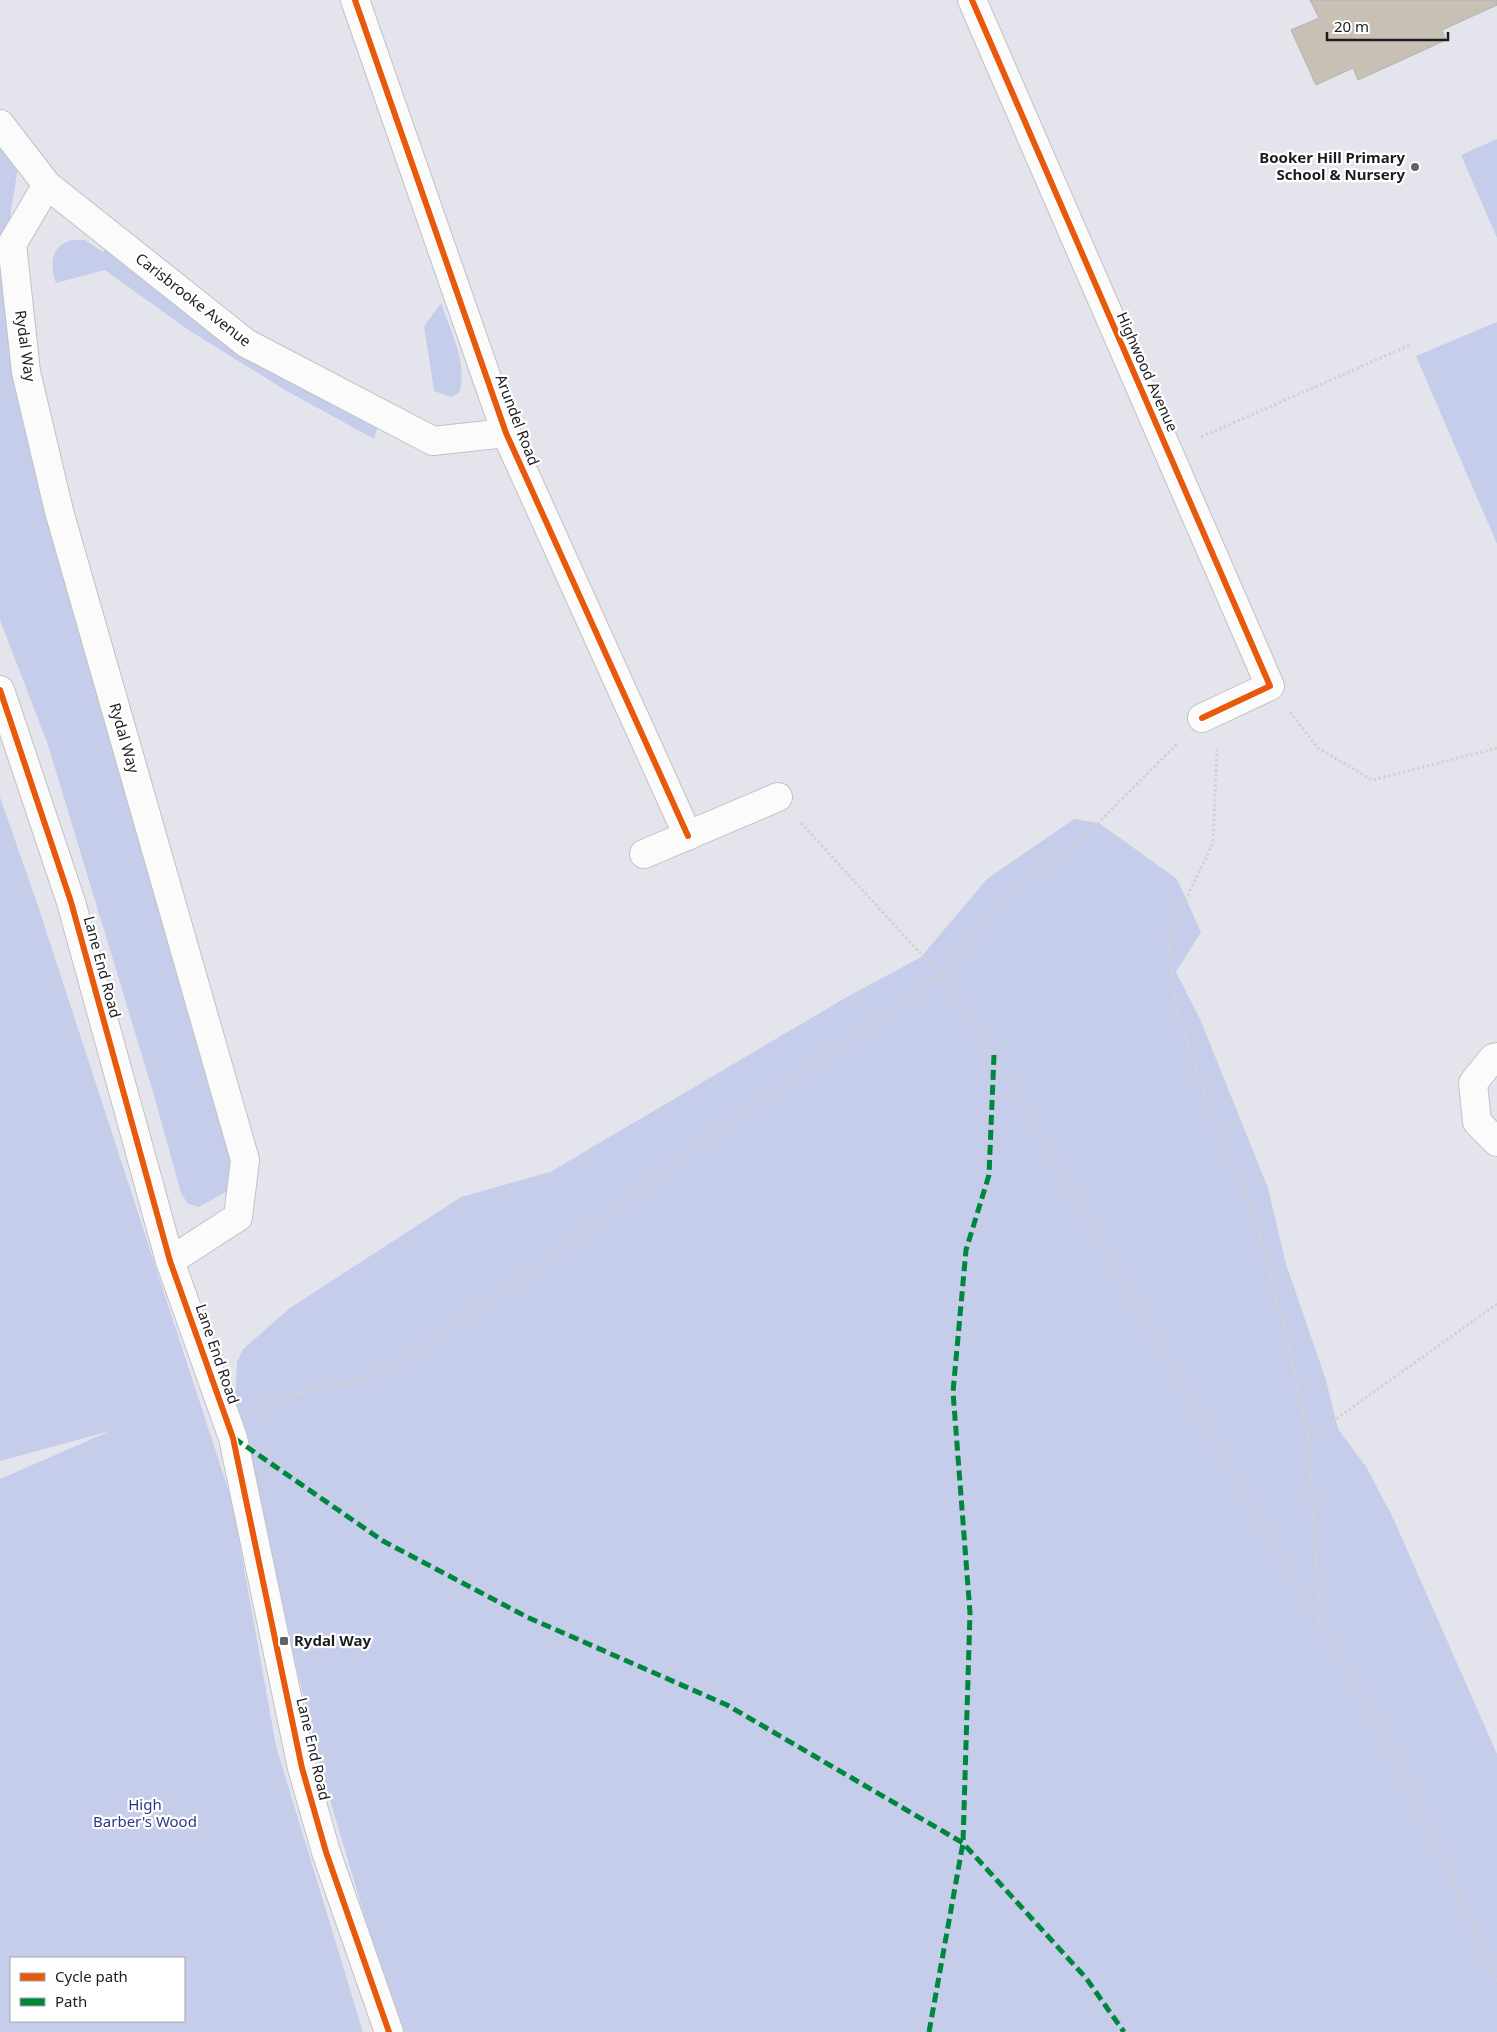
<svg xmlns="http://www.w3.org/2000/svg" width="1497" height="2032" font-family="'Noto Sans',sans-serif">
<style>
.green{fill:#c6cdea;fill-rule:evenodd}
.building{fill:#c8c0b5;stroke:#b2b2b3}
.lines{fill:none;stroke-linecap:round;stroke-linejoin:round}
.street-casing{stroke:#c0c1c6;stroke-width:30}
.secondary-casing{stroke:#c0c1c6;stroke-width:30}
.path{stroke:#d1d2d4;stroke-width:3;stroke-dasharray:2.5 2.5;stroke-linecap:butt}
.street{stroke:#fbfbfc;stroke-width:28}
.secondary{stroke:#fbfbfc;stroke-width:28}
.quiet{stroke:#00873e;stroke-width:5;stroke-dasharray:10 5;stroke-linecap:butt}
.cycleway-casing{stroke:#fff;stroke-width:9}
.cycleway{stroke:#e8590c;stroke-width:6}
.poi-dot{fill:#626368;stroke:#fff;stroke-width:2}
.labels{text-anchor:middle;stroke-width:4.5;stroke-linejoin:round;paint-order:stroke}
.poi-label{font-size:15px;font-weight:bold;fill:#1c1d21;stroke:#fff;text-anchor:end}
.street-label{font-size:15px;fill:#1c1d21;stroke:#fff}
.park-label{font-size:15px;fill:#2e3587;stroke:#fff}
</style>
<rect width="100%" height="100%" fill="#e4e5ec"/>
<path class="green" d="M 0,132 L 18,167 L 9,224 L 34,444 L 134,823 L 205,1038 L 238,1176 L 226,1192 L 199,1207 L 188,1204 L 181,1193 L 153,1092 L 48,745 L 0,620 Z
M 1497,139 L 1497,238 L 1461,155 Z
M 85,240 L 103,252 L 111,244 L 379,422 L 374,439 L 285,390 L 187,329 L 105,270 L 56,283 C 50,268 50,247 69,241 C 73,239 81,240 85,240 Z
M 441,303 C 450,331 469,364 459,393 L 451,397 L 434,391 L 424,326 Z
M 1497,322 L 1497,544 L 1416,356 Z
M 0,797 L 38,906 L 232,1501 L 276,1746 L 363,2032 L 0,2032 L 0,1479 L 110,1431 L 0,1461 ZM 11,1958 L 184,1958 L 184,2021 L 11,2021 Z
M 1074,819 L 1099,823 L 1177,879 L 1201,932 L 1176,972 L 1200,1019 L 1268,1188 L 1286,1264 L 1326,1380 L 1338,1429 L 1367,1468 L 1394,1520 L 1497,1754 L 1497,2032 L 402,2032 L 385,1985 L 319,1763 L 235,1405 L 237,1362 L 243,1349 L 290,1308 L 461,1197 L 550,1172 L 847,997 L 921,957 L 987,879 Z"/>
<path class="building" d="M 1310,0 L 1497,0 L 1497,5 L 1442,30 L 1446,40 L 1358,80 L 1353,68 L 1316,85 L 1291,30 L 1319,18 Z"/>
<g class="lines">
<g class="street-casing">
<path id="street" d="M 355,0 L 506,433 L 688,836
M 972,0 L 1270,686 L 1202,718
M 0,124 L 47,185 L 246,343 L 433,441 L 506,433
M 47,185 L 12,244 L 26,372 L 59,511 L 245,1160 L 238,1217 L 170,1261
M 644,854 L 778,797
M 1497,1057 L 1493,1058 L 1473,1083 L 1477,1122 L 1497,1142"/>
</g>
<g class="secondary-casing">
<path id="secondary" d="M 0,690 L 71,902 L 170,1261 L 233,1438 L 302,1768 L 326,1852 L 389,2032"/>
</g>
<path class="path" d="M 1201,437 L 1410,345
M 1290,712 L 1318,748 L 1372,780 L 1497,748
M 1217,749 L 1213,843 L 1168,936 L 1175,1003 L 1209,1109 L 1253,1212 L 1285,1330 L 1308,1439 L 1320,1621
M 801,823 L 942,977 L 994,1055 L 1258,1518 L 1376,1719 L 1452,1877 L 1497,1983
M 262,1412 L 276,1399 L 383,1374 L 547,1262 L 711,1135 L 942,977 L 1004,896 L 1084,837 L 1178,743
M 1308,1439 L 1497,1304"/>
<use href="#street" class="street"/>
<use href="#secondary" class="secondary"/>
<path class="quiet" d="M 234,1438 L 383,1541 L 527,1617 L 727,1705 L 963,1843 L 1086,1978 L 1124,2032
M 929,2032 L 963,1843 L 970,1613 L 953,1392 L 966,1250 L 989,1175 L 994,1055"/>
<g class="cycleway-casing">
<path id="cycleway" d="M 355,0 L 506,433 L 688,836
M 972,0 L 1270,686 L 1202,718
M 0,690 L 71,902 L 170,1261 L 233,1438 L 302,1768 L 326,1852 L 389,2032"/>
</g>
<use href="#cycleway" class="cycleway"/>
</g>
<g class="poi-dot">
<circle cx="1415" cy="167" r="5"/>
<rect x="279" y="1636" width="10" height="10" rx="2.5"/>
</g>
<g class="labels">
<g class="poi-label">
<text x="1405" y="163">Booker Hill Primary<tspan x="1405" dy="17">School &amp; Nursery</tspan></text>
<text x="294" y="1646" text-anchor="start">Rydal Way</text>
</g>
<g class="street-label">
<text transform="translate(193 300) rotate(38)" y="5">Carisbrooke Avenue</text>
<text transform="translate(25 346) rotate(82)" y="5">Rydal Way</text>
<text transform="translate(1147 372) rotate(66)" y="5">Highwood Avenue</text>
<text transform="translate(517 420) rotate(69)" y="5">Arundel Road</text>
<text transform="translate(124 738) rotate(74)" y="5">Rydal Way</text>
<text transform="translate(102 967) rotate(75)" y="5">Lane End Road</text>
<text transform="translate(217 1354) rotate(71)" y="5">Lane End Road</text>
<text transform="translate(313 1749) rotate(77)" y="5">Lane End Road</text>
</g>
<g class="park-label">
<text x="145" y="1810">High<tspan x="145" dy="17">Barber's Wood</tspan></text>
</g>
</g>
<rect x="10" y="1957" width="175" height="65" fill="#ffffff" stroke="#a4a5a6"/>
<rect x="20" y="1973" width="25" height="8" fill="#e8590c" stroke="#a4a5a6"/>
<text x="55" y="1982" font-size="15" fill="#1c1d21">Cycle path</text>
<rect x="20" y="1998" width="25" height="8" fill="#00873e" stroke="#a4a5a6"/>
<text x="55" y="2007" font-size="15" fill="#1c1d21">Path</text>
<path d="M1327 32v8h121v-8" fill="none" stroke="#1c1d21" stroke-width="2.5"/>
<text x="1334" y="32" font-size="15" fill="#1c1d21" stroke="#ffffff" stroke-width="4" paint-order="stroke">20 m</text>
</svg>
